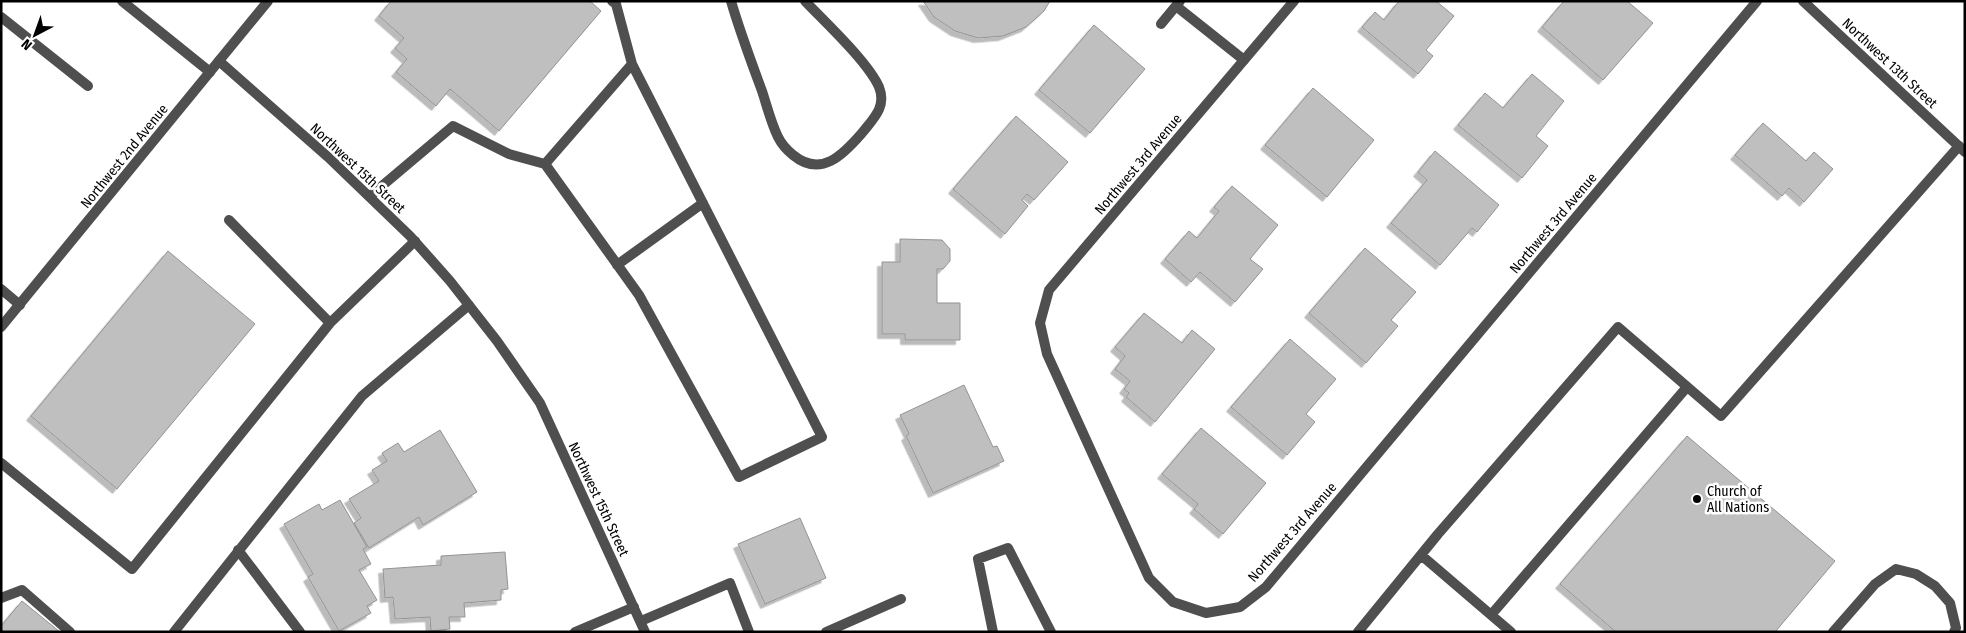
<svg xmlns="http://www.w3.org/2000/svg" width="1966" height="633" font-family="'Fira Sans Condensed',sans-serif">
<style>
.building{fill:#bfbfbf;stroke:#939393;filter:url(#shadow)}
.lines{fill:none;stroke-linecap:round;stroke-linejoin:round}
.service{stroke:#4f4f4f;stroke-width:10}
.minor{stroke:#4f4f4f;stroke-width:10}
.tertiary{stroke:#4f4f4f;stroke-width:10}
.poi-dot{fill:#000;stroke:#fff;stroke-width:2}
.labels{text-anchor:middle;stroke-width:5;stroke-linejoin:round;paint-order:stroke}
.street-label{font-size:14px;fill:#000;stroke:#fff}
.poi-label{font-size:14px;fill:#000;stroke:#fff;text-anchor:start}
</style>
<defs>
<filter id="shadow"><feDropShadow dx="-4.5" dy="4.5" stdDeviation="0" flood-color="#0004"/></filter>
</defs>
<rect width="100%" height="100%" fill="#fff"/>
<path class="building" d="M 391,1 L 590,1 L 601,11 L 499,131 L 450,89 L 436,106 L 396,72 L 407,59 L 395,48 L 404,38 L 379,16 Z
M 923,1 L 1050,1 L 1044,11 L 1026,27 L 1003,36 L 978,38 L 955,31 L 934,17 Z
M 1399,1 L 1436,1 L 1454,16 L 1426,50 L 1433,56 L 1418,74 L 1362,27 L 1375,12 L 1384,20 Z
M 1564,1 L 1627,1 L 1653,23 L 1603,80 L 1542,27 Z
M 1094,25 L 1145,69 L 1090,133 L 1039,90 Z
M 1532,74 L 1564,101 L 1536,136 L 1548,146 L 1522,178 L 1458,125 L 1485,93 L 1503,108 Z
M 1313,88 L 1374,140 L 1327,197 L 1265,145 Z
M 1016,116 L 1068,162 L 1034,200 L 1027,194 L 1022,200 L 1028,206 L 1005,234 L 953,189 Z
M 1763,123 L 1806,161 L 1814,152 L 1833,169 L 1804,202 L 1789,188 L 1782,196 L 1735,155 Z
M 1435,151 L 1499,205 L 1477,232 L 1472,228 L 1440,265 L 1391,223 L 1427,180 L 1418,172 Z
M 1232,186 L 1278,225 L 1250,259 L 1263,269 L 1235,302 L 1200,272 L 1191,282 L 1165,259 L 1189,231 L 1197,238 L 1219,211 L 1214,207 Z
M 900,239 L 942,240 L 950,249 L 950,261 L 943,269 L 937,269 L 937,303 L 960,303 L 960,340 L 905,340 L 905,334 L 882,334 L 882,262 L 900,262 Z
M 1365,248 L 1416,292 L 1391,320 L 1398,326 L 1366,363 L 1309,313 Z
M 168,251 L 255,324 L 117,489 L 31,416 Z
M 1144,313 L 1182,343 L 1192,330 L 1215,349 L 1155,422 L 1126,397 L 1129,393 L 1124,389 L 1130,381 L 1115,369 L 1125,356 L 1115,347 Z
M 1290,339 L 1336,379 L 1306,414 L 1315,422 L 1287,455 L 1231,407 Z
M 964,385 L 993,447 L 997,446 L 1004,461 L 933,493 L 906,436 L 909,434 L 900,415 Z
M 1201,428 L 1266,483 L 1223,534 L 1194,509 L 1198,504 L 1162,474 Z
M 440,430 L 477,492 L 423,525 L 419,517 L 369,548 L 354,523 L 361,518 L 349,499 L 379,481 L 372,470 L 387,461 L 382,453 L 398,443 L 404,452 Z
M 1687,436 L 1835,561 L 1775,632 L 1616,632 L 1560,584 Z
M 340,500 L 367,547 L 363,549 L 371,564 L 359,570 L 377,600 L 367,606 L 371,613 L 339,631 L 308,577 L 313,574 L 284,524 L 319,504 L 322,510 Z
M 800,518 L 826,578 L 765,604 L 738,544 Z
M 505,552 L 508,589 L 501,590 L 501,600 L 464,603 L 465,617 L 449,617 L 450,629 L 431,631 L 430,617 L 395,619 L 393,597 L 385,598 L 383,569 L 441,565 L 441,556 Z
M 22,601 L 60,632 L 1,632 L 1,626 Z"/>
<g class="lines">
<path class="service" d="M 122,1 L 210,72
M 612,1 L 616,4 L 632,64
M 731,1 C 740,32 751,61 762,91 C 767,106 771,123 778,137 C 781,143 788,151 793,155 C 821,178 843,155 862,133 C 873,119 887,107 879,87 C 868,62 825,22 805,1
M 1176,6 L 1244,60
M 1,17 L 88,86
M 1161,24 L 1180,1
M 370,196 L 453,126 L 509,154 L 545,164 L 639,295 L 739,477 L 822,437 L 632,64 L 545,164
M 617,265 L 703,203
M 330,323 L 415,241
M 1,463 L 132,569 L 330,323 L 229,220
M 1421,555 L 1511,632
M 1,598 L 22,590 L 70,632
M 1491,615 L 1687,387
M 641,621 L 730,583 L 749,632
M 826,632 L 901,599
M 993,632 L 978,559 L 1008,548 L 1051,632
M 1358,632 L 1438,534 L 1618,327 L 1721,416 L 1959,146
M 1833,632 L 1875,584 L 1896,569 L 1916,574 L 1935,586 L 1950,603 L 1956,628 L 1954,632"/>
<path class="minor" d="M 1294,1 L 1049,290 L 1040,323 L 1047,354 L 1149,578 L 1173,602 L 1206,613 L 1240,607 L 1266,587 L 1757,1
M 1803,1 L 1965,152
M 219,61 L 328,157 L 410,236 L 450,281 L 497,341 L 540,403 L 645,632
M 1,289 L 20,305
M 238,550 L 300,632
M 174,632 L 362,396 L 469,305
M 575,632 L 634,607"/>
<path class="tertiary" d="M 1,327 L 268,1"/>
</g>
<circle class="poi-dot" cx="1697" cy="499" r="5"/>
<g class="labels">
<g class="street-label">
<text transform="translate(1890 63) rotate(43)" y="5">Northwest 13th Street</text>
<text transform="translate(124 156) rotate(-51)" y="5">Northwest 2nd Avenue</text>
<text transform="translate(1138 164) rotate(-50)" y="5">Northwest 3rd Avenue</text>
<text transform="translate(358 168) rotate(43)" y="5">Northwest 15th Street</text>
<text transform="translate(1553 223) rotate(-50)" y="5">Northwest 3rd Avenue</text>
<text transform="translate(599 499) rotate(65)" y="5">Northwest 15th Street</text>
<text transform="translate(1292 532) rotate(-49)" y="5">Northwest 3rd Avenue</text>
</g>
<g class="poi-label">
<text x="1707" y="496">Church of<tspan x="1707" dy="16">All Nations</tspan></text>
</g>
</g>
<rect width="1966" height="633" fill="none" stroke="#000000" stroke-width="5"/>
<g transform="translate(35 35) rotate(221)" stroke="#ffffff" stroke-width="4" paint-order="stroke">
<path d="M0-4L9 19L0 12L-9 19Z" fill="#000000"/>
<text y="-8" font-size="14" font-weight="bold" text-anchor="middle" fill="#000000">N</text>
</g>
</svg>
